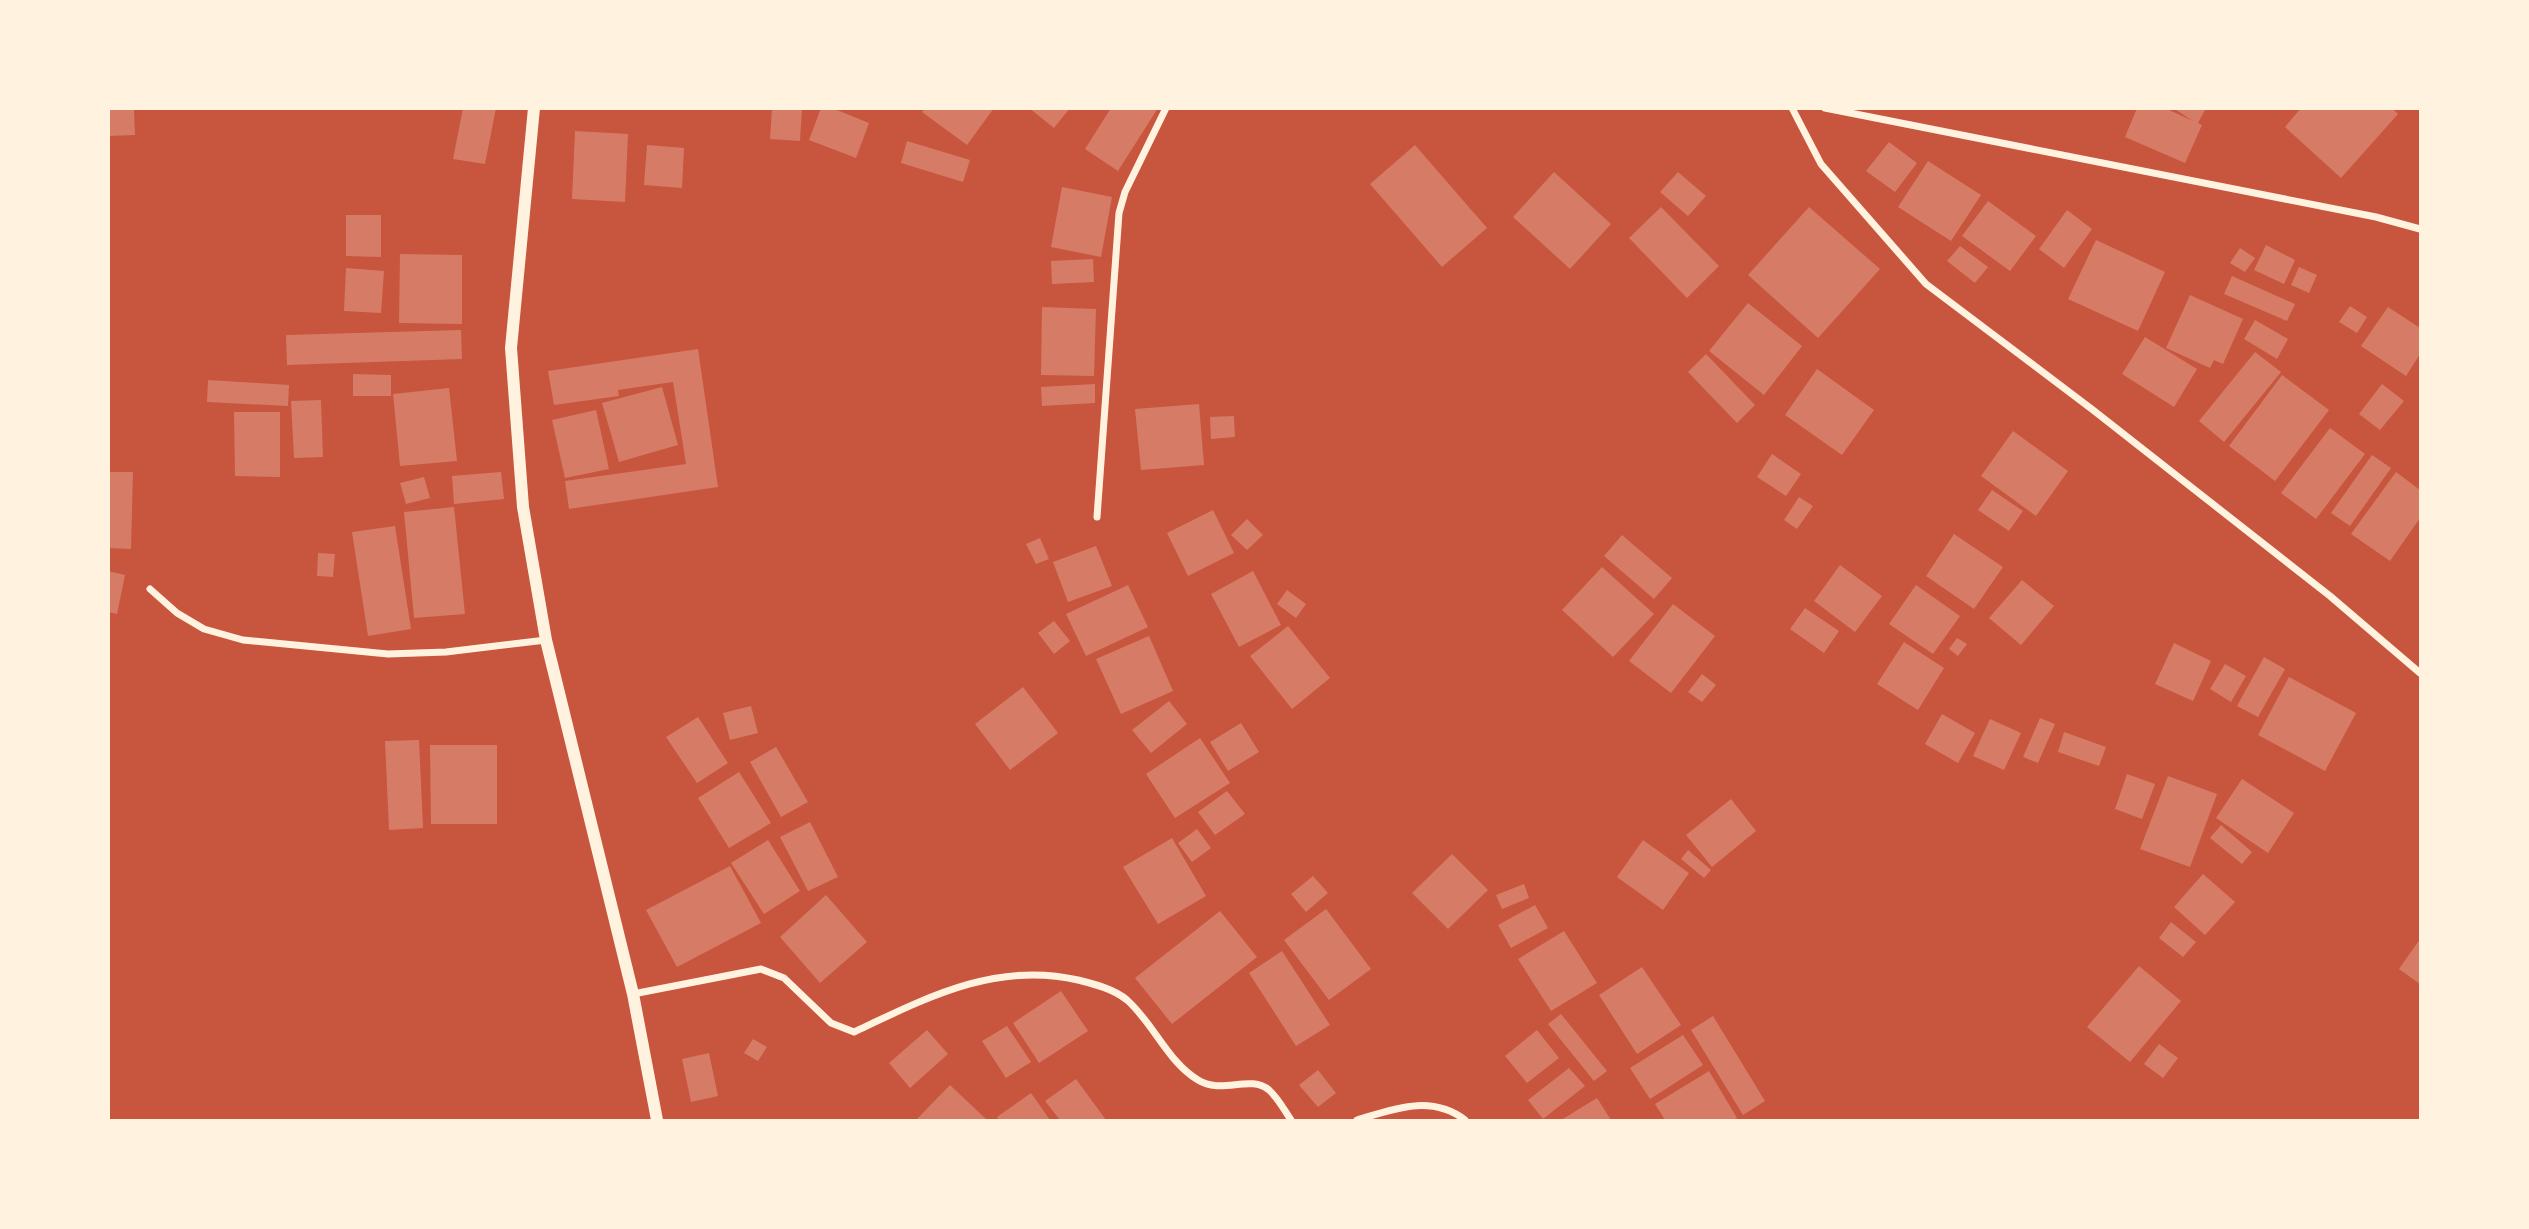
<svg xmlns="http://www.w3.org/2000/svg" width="2529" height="1229" font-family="'Titillium Web',sans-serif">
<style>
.building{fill:#d67c66}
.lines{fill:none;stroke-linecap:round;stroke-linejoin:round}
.minor{stroke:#fff3e0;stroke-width:7}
.tertiary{stroke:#fff3e0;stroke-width:12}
</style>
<rect width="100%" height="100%" fill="#c8553d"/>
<path class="building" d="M 108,108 L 134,108 L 135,135 L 108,136 Z
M 463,108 L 496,108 L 485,164 L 453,159 Z
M 772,108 L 802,108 L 800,141 L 770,139 Z
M 821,108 L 832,108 L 869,123 L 856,158 L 809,140 Z
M 925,108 L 994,108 L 967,145 L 922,112 Z
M 1029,108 L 1070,108 L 1054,128 Z
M 1111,108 L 1158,108 L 1118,171 L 1085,149 Z
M 2137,108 L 2165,108 L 2193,121 L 2173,108 L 2206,108 L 2198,123 L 2202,125 L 2185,163 L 2125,137 Z
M 2301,108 L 2392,108 L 2398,114 L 2341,178 L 2285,127 Z
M 575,131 L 628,134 L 625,202 L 572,199 Z
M 907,141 L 970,160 L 963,182 L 901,163 Z
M 1889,142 L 1917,163 L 1895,192 L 1866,171 Z
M 647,145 L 684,148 L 682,188 L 644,185 Z
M 1415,145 L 1487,228 L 1442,267 L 1370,184 Z
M 1928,161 L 1981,195 L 1951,241 L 1898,207 Z
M 1554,172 L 1611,224 L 1570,269 L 1513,217 Z
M 1678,172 L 1706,196 L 1688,216 L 1660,192 Z
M 1062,187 L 1112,197 L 1101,257 L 1051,247 Z
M 1988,201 L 2036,236 L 2010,271 L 1962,236 Z
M 1661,207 L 1719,266 L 1687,298 L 1629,238 Z
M 1809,207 L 1880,269 L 1818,338 L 1748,275 Z
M 2067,210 L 2092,229 L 2064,268 L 2039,249 Z
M 346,215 L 381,215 L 381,257 L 346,256 Z
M 2096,240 L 2165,272 L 2138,331 L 2068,299 Z
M 2266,245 L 2295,260 L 2284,284 L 2254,270 Z
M 1960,246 L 1988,267 L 1975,283 L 1947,261 Z
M 2240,248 L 2255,258 L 2245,272 L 2230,263 Z
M 400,254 L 462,255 L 462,324 L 399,323 Z
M 1093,259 L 1094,282 L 1052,284 L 1051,261 Z
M 2299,267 L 2317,275 L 2309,293 L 2291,285 Z
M 346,268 L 384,271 L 381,313 L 344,311 Z
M 2232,276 L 2295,304 L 2287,321 L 2224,294 Z
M 2190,295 L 2243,319 L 2223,364 L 2214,360 L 2210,368 L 2166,348 Z
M 1748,303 L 1802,346 L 1764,395 L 1709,351 Z
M 2350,306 L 2367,317 L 2357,333 L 2339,322 Z
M 1042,307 L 1096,309 L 1094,376 L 1041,375 Z
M 2388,307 L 2420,328 L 2420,354 L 2406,376 L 2361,346 Z
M 2255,320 L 2288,339 L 2277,359 L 2244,339 Z
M 461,330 L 462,359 L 287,365 L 286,335 Z
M 2145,337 L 2197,369 L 2174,407 L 2122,374 Z
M 698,349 L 718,487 L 569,509 L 565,481 L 686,464 L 673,382 L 618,390 L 619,396 L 554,405 L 548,371 Z
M 2255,352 L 2281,372 L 2224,442 L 2199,421 Z
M 1706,354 L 1755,405 L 1737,423 L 1688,372 Z
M 1817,369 L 1874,410 L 1842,455 L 1785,415 Z
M 353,374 L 391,375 L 391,396 L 353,396 Z
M 2282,375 L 2329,410 L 2275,481 L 2229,446 Z
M 208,380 L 289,385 L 288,406 L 207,402 Z
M 1095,384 L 1095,403 L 1042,406 L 1041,387 Z
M 2382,384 L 2404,401 L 2380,430 L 2359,414 Z
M 662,387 L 678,445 L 619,462 L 602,403 Z
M 449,388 L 457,461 L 400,466 L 393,394 Z
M 321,400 L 323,457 L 294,458 L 291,401 Z
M 1199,404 L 1204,465 L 1141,470 L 1135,409 Z
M 596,410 L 609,469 L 565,478 L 552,420 Z
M 234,412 L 280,412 L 280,477 L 235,476 Z
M 1234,416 L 1235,437 L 1211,439 L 1210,417 Z
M 2330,428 L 2365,454 L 2316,519 L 2281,493 Z
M 2013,431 L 2068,471 L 2036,516 L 1981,476 Z
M 1772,454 L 1801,474 L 1786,496 L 1757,477 Z
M 2372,455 L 2391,468 L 2350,526 L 2331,513 Z
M 108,472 L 133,472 L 131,549 L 108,548 Z
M 501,472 L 504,499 L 454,504 L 452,476 Z
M 2396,472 L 2420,490 L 2420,518 L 2390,561 L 2351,534 Z
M 424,477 L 430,498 L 406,504 L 400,483 Z
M 1992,490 L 2023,511 L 2009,531 L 1978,510 Z
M 1799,497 L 1813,506 L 1797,529 L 1784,520 Z
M 454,507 L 465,614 L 414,618 L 404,512 Z
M 1213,510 L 1234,553 L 1188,576 L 1167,533 Z
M 1247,519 L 1263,535 L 1247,550 L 1231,535 Z
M 395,526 L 411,629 L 368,636 L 352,532 Z
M 1954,534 L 2003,567 L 1974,609 L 1926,576 Z
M 1622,535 L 1672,578 L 1654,599 L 1604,556 Z
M 1040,538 L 1049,559 L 1036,564 L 1026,544 Z
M 1096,546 L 1112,586 L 1068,602 L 1053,562 Z
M 318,553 L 335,554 L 333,577 L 317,576 Z
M 1840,565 L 1882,596 L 1855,632 L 1814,601 Z
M 1602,567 L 1654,614 L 1613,657 L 1562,610 Z
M 108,571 L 125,575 L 117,614 L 108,612 Z
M 1253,571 L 1281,625 L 1239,647 L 1211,594 Z
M 2022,580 L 2054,606 L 2021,645 L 1989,618 Z
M 1128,585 L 1148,627 L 1086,656 L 1066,614 Z
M 1916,585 L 1960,616 L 1933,654 L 1889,624 Z
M 1287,590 L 1306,604 L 1296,618 L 1277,604 Z
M 1673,604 L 1715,636 L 1671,693 L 1629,661 Z
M 1805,608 L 1839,631 L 1824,653 L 1790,629 Z
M 1054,621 L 1070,641 L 1054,654 L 1038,633 Z
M 1288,626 L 1330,678 L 1292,709 L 1250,656 Z
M 1149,636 L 1173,691 L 1121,714 L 1096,659 Z
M 1957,638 L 1967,644 L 1958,656 L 1949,649 Z
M 1904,642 L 1944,668 L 1918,710 L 1877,684 Z
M 2174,643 L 2211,661 L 2193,701 L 2155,684 Z
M 2264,657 L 2285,669 L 2258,717 L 2237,706 Z
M 2225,664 L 2246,676 L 2231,702 L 2210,689 Z
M 1702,674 L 1716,685 L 1702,702 L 1688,692 Z
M 2289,677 L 2356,713 L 2325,771 L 2258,735 Z
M 1023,687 L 1058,733 L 1010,770 L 975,724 Z
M 1169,701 L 1187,724 L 1151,753 L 1132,730 Z
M 751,706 L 758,733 L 730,740 L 723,713 Z
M 1942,714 L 1975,733 L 1958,763 L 1925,744 Z
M 698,717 L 728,763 L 697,783 L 666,737 Z
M 2040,718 L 2055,724 L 2038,763 L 2023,757 Z
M 1990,719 L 2021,733 L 2004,770 L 1973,756 Z
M 1241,723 L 1259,752 L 1228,771 L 1210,742 Z
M 2064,732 L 2106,747 L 2099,766 L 2058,752 Z
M 1200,738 L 1230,783 L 1175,818 L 1146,774 Z
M 419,740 L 423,828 L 389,830 L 385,741 Z
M 430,745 L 497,745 L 497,824 L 431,824 Z
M 776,747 L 808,802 L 781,817 L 750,762 Z
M 739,772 L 771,823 L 729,848 L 698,798 Z
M 2127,774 L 2155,784 L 2142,819 L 2115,809 Z
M 2168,776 L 2217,794 L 2190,867 L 2140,849 Z
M 2242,779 L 2294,813 L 2268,853 L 2216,818 Z
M 1227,791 L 1245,814 L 1215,835 L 1198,812 Z
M 1731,799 L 1756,831 L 1712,867 L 1686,835 Z
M 810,822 L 838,877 L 808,891 L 780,837 Z
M 2221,825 L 2252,852 L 2242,864 L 2210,838 Z
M 1197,829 L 1211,848 L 1192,862 L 1178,843 Z
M 1172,838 L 1206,896 L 1158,924 L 1123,867 Z
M 768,840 L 800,891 L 764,914 L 731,863 Z
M 1643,840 L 1689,873 L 1663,910 L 1617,877 Z
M 1688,850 L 1711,870 L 1704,878 L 1681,859 Z
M 1452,854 L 1488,890 L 1448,929 L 1412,893 Z
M 730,866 L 761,923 L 677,967 L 646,910 Z
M 2203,874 L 2235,902 L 2205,935 L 2174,907 Z
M 1313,876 L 1328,893 L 1306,912 L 1291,894 Z
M 1524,884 L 1529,898 L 1502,909 L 1496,895 Z
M 826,895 L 867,942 L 820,983 L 780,937 Z
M 1535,905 L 1548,928 L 1511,948 L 1498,925 Z
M 1326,909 L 1371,969 L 1329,1000 L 1284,940 Z
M 1220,911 L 1257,957 L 1172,1024 L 1135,978 Z
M 2171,922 L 2196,942 L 2183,957 L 2159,938 Z
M 1564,931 L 1597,983 L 1551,1011 L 1518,959 Z
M 2420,939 L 2420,984 L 2399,969 Z
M 1282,951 L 1330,1025 L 1296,1046 L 1249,973 Z
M 2139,966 L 2181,1001 L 2130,1062 L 2087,1027 Z
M 1642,967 L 1681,1025 L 1637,1054 L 1599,995 Z
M 1061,991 L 1088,1031 L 1039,1063 L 1013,1023 Z
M 1561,1014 L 1607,1071 L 1594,1081 L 1548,1024 Z
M 1713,1016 L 1765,1101 L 1743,1115 L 1691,1030 Z
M 1007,1026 L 1031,1062 L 1006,1078 L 982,1041 Z
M 927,1030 L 948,1054 L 910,1088 L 889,1063 Z
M 1537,1030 L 1559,1058 L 1527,1083 L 1505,1056 Z
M 1683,1035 L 1703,1065 L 1650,1099 L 1630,1068 Z
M 753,1039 L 767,1047 L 758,1061 L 744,1053 Z
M 2159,1044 L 2178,1058 L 2163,1078 L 2144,1064 Z
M 709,1053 L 718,1096 L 691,1102 L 682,1059 Z
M 1569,1068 L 1585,1086 L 1543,1119 L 1528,1100 Z
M 1318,1070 L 1336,1093 L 1318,1107 L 1299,1085 Z
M 1709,1071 L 1737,1118 L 1733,1120 L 1665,1120 L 1655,1104 Z
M 1076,1079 L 1106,1120 L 1060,1120 L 1045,1101 Z
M 950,1085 L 986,1119 L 985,1120 L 916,1120 Z
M 1031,1093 L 1050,1120 L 999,1120 L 997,1117 Z
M 1597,1098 L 1611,1120 L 1561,1120 Z"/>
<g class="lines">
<path class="minor" d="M 1792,108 L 1821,164 L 1926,284 L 2093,410 L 2330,596 L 2420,673
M 1825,108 L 2376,217 L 2420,229
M 1097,517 L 1119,213 L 1125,192 L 1166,108
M 150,589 L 177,613 L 204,629 L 243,640 L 388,654 L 446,652 L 546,640
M 633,994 L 761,969 L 784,978 L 831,1023 L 854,1032 C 926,998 996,961 1078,980 C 1094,984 1114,989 1127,1000 C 1154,1024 1167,1061 1198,1080 C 1222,1095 1250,1074 1269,1090 C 1278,1098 1285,1111 1291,1120
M 1357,1120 C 1394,1109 1431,1094 1465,1120"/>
<path class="tertiary" d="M 534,108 L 511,348 L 523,507 L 546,640 L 633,994 L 657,1120"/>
</g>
<rect width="2529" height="1229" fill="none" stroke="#fff3e0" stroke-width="220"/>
</svg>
